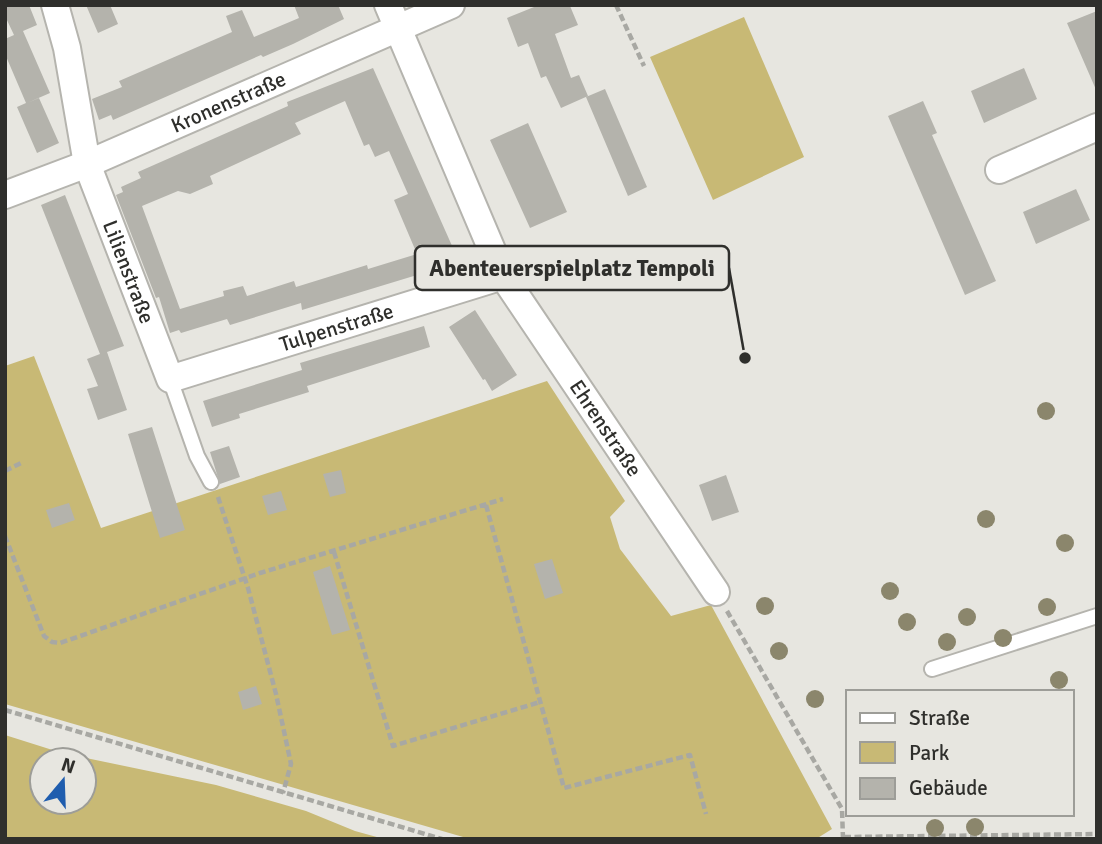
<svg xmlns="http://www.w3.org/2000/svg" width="1102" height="844" font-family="Signika,sans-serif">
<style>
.green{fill:#c8b975;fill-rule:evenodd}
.building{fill:#b4b3ac;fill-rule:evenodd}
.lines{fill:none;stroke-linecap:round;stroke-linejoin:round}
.lane-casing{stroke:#b5b4ae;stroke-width:18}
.street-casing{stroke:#b5b4ae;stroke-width:30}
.path{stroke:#a8a8a3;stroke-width:4.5;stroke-dasharray:7 3.5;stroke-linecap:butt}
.lane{stroke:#fff;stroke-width:14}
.street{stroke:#fff;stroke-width:26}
.tree{fill:#8b866c}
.labels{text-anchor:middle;stroke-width:6;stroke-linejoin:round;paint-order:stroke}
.street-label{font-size:21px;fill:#2f2f2c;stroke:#e7e6e0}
.leader{fill:none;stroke:#2f2f2c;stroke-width:2.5}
.callout-dot{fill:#2f2f2c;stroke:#e7e6e0;stroke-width:2.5}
.callout{fill:#e7e6e0;stroke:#2f2f2c;stroke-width:2.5}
.callout-label{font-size:23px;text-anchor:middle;font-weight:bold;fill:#2f2f2c}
</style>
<rect width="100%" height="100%" fill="#e7e6e0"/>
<path class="green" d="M 744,17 L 804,157 L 713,200 L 650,57 Z
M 34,356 L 101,528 L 547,381 L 625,501 L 610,517 L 620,549 L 671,616 L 711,605 L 832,829 L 816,839 L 470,839 L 5,704 L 5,366 Z
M 5,735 L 62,753 L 216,785 L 306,811 L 355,831 L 384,839 L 5,839 ZM 84,760 L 84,802 L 42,802 L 42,760 Z"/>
<path class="building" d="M 5,5 L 29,5 L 37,25 L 23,31 L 50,93 L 27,103 L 39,98 L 59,143 L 37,153 L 17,107 L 26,103 L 5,54 L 5,39 L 14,35 L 5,16 Z
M 86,5 L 110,5 L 118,24 L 98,33 Z
M 294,5 L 338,5 L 344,19 L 293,44 L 263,57 L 261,55 L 113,120 L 111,115 L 99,120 L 92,99 L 122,87 L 119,81 L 232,32 L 226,16 L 242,10 L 254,37 L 299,18 Z
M 539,5 L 570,6 L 578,25 L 555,34 L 571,78 L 579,75 L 588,96 L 561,108 L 546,76 L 541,78 L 528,43 L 518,47 L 507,18 Z
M 1097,11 L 1097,92 L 1067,23 Z
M 373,68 L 457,257 L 417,275 L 302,310 L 301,303 L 230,325 L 227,319 L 181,333 L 179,330 L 170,333 L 159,297 L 156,298 L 116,195 L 123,192 L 121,187 L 141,178 L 138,172 L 288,106 L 287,102 ZM 345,101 L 364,146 L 369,144 L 375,157 L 389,151 L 408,194 L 394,200 L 417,254 L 368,269 L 367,265 L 296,287 L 294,281 L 247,296 L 243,286 L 223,291 L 224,296 L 180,309 L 142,206 L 178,191 L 190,194 L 213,184 L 210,176 L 301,134 L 295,123 Z
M 1024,68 L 1037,99 L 984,123 L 971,91 Z
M 605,89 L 647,187 L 628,196 L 586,97 Z
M 923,101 L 937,133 L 932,135 L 996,281 L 965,295 L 888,116 Z
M 528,123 L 567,212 L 530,228 L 490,140 Z
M 1076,189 L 1090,220 L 1036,244 L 1023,212 Z
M 65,195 L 124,346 L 107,352 L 127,410 L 98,420 L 87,389 L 98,386 L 87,359 L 100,354 L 41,205 Z
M 475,310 L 517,375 L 492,391 L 485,379 L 483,380 L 449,327 Z
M 424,326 L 430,347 L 307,386 L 309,392 L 239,414 L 240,418 L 212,427 L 203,401 L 302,370 L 300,363 Z
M 152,427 L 185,530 L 160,538 L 128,434 Z
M 229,446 L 240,477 L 220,484 L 210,452 Z
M 341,470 L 346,493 L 330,497 L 323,474 Z
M 726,475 L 739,512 L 712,521 L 699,485 Z
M 281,491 L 287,510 L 268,515 L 262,496 Z
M 69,503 L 75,520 L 52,528 L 46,510 Z
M 552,559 L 563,593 L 545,599 L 534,564 Z
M 330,566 L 350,630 L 332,635 L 313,572 Z
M 256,686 L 262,704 L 243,710 L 238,692 Z"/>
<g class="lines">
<g class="lane-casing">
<path id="lane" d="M 170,379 L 197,456 L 211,482
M 932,669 L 1097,616"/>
</g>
<g class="street-casing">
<g id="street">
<path id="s1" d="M 55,5 L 67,48 L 87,164 L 170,379 L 503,276"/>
<path id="s2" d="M 388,5 L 503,276 L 716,592"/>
<path d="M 999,170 L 1097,127"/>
<path id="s3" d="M 5,195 L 87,164 L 451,5"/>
</g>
</g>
<path class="path" d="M 616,5 L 644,66
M 5,471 L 21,463
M 218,497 L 248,588 L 276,694 L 291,764 L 283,793
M 486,505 L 564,788 L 690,755 L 706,814
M 5,536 L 44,636 L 52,642 L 60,643 L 260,573 L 503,499
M 334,552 L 393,746 L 540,702
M 727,611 L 842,809 L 843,839
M 5,710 L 442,839
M 844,837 L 1097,834"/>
<use href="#lane" class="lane"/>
<use href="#street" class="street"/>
</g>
<g class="tree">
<circle cx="1046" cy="411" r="9"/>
<circle cx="986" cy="519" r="9"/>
<circle cx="1065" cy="543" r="9"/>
<circle cx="890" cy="591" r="9"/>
<circle cx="765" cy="606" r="9"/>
<circle cx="1047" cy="607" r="9"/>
<circle cx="967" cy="617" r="9"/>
<circle cx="907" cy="622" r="9"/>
<circle cx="1003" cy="638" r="9"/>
<circle cx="947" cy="642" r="9"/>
<circle cx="779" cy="651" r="9"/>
<circle cx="1059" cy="680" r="9"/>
<circle cx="815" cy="699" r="9"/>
<circle cx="975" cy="827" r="9"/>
<circle cx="935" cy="828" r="9"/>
</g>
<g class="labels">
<g class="street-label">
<text dy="7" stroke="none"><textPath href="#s3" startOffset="242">Kronenstraße</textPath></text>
<text dy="7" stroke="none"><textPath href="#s1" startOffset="278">Lilienstraße</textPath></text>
<text dy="7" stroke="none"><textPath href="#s1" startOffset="567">Tulpenstraße</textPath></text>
<text dy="7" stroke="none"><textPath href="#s2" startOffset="478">Ehrenstraße</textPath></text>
</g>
</g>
<path class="leader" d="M745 358L729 268"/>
<circle class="callout-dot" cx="745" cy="358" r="7"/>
<rect class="callout" x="415" y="246" width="314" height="44" rx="7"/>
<g class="callout-label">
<text x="572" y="276">Abenteuerspielplatz Tempoli</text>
</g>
<rect width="1102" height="844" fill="none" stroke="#2f2f2c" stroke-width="14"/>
<rect x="846" y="690" width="228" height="126" fill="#e7e6e0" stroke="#9d9d98" stroke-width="2"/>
<rect x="860" y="713" width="35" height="10" fill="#ffffff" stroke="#9d9d98" stroke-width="2"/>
<text x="909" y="725" font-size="21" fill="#2f2f2c">Straße</text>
<rect x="860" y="742" width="35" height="21" fill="#c8b975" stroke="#9d9d98" stroke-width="2"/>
<text x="909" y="760" font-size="21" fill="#2f2f2c">Park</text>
<rect x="860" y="778" width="35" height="21" fill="#b4b3ac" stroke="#9d9d98" stroke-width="2"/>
<text x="909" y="795" font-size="21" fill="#2f2f2c">Gebäude</text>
<g transform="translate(63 781) rotate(19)"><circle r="33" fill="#e7e6e0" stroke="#9d9d98" stroke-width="2"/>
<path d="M0-5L12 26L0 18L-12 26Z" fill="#1f5dae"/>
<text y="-10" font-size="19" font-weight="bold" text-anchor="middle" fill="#2f2f2c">N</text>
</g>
</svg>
